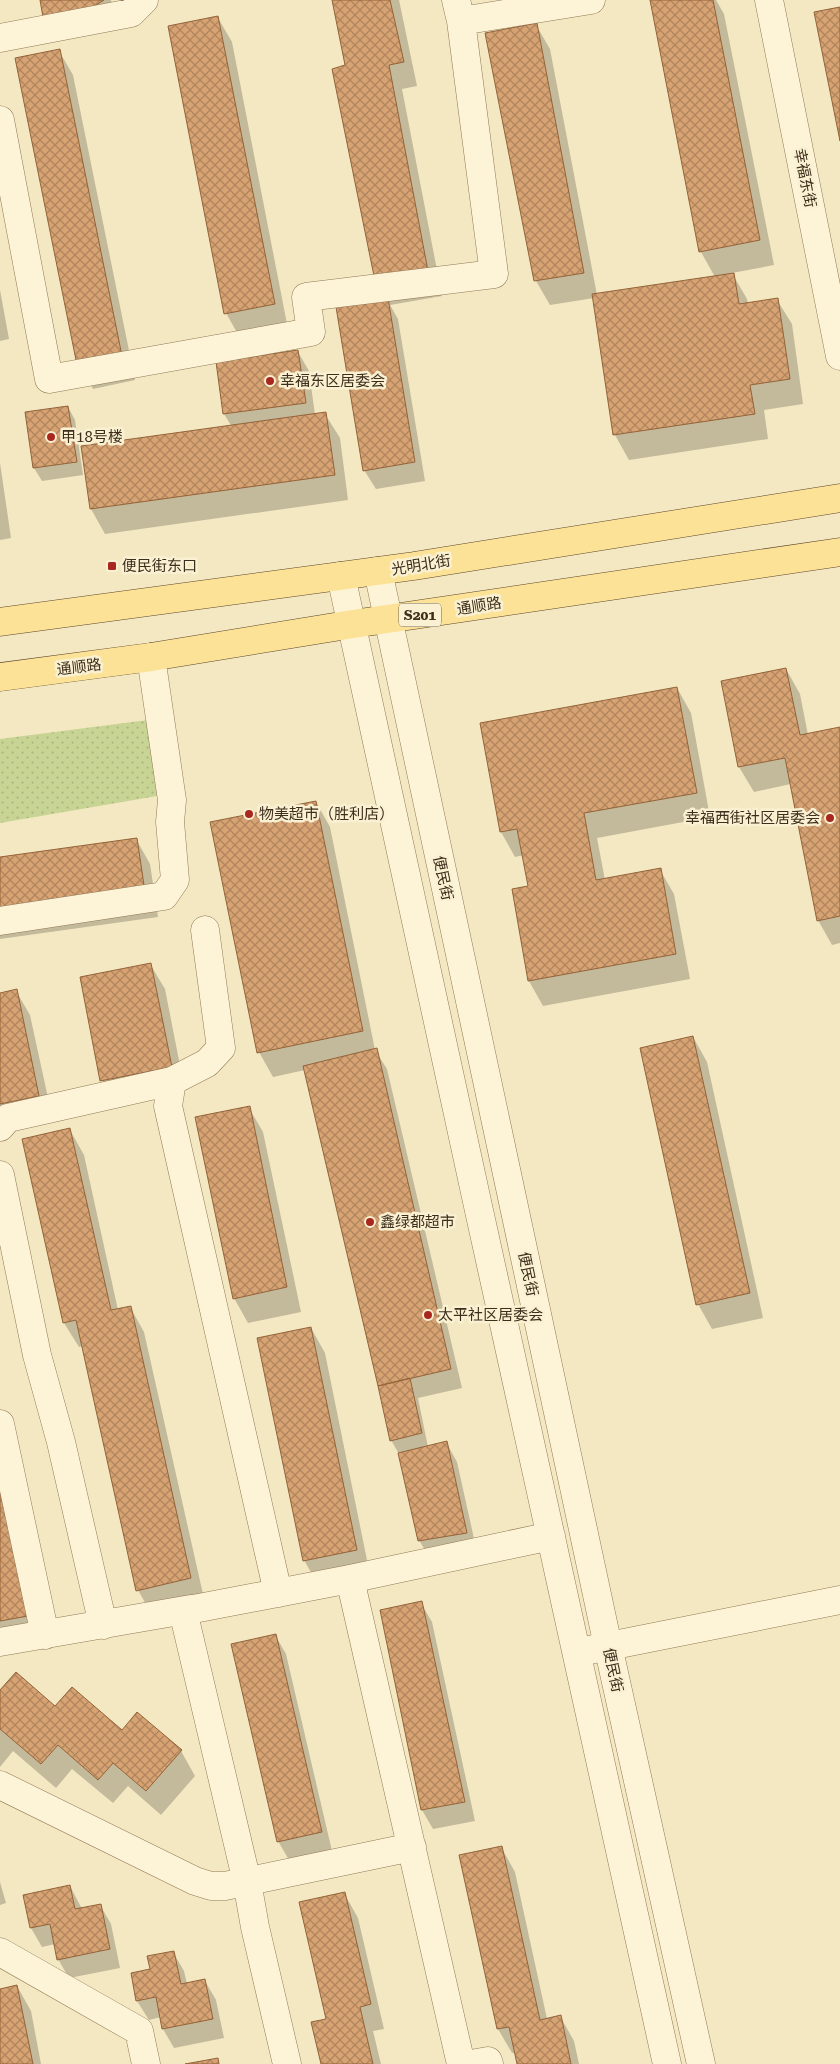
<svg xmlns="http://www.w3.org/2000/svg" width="840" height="2064" font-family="'Roboto Serif','Noto Sans SC',serif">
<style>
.park{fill:url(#park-dots)}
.shadow{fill:#0003}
.building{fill:url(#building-cross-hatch);stroke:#936339}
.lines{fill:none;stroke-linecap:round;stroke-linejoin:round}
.minor-casing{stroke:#917956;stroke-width:29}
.major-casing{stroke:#5e462b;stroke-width:29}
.minor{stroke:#fdf4d7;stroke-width:28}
.major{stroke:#fbe296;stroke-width:28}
.poi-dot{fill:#a8271e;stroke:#faf1d3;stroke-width:2}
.labels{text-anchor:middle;stroke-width:5;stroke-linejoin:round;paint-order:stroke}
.shield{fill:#faf1d3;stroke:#766954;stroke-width:1}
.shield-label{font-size:14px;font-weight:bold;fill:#3e2f1d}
.street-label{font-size:15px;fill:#3e2f1d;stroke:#faf1d3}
.poi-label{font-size:15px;fill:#3e2f1d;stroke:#faf1d3;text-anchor:start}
</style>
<defs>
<pattern id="park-dots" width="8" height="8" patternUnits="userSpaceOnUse" patternTransform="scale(1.25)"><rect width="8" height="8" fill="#c8d494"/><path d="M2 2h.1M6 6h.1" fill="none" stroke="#adb67f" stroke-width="1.8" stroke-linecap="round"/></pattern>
<pattern id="building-cross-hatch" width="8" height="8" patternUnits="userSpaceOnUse" patternTransform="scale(1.25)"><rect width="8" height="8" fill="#d7a373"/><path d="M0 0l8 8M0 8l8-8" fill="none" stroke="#b0855e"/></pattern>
</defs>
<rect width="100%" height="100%" fill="#f4e8c2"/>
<path class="park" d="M 148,720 L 163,795 L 0,823 L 0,739 Z"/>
<path class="shadow" d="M 41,0 L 111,0 L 115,20 L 90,35 L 57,41 L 46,22 Z
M 333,0 L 399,0 L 417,86 L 402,89 L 442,296 L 390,305 L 398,319 L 425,481 L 376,489 L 364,470 L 388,299 Z
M 657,0 L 716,0 L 724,14 L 774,265 L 732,273 L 747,299 L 748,304 L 777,300 L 792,324 L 803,404 L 764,410 L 768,439 L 629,460 L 615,435 L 594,298 L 550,305 L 536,281 L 487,34 L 536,25 L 550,49 L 597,295 L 715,277 L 701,252 Z
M 218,18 L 232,42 L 288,329 L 240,338 L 226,313 Z
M 59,51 L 73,75 L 135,380 L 93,389 L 78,364 Z
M 0,290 L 9,339 L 0,341 Z
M 298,352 L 309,371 L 315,415 L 325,414 L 340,438 L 348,500 L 105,534 L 91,509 L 82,447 L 232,427 L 224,414 L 217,363 Z
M 68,407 L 75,420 L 83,475 L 42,481 L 34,468 Z
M 0,463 L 11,538 L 0,540 Z
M 786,669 L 800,694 L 808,735 L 840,729 L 840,943 L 832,945 L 818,920 L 791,784 L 754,792 L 739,767 L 722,682 Z
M 677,688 L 691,713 L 710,817 L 597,838 L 605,880 L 660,870 L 674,894 L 690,979 L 543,1006 L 529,981 L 513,890 L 530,887 L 524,855 L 515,857 L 501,832 L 482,724 Z
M 316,802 L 330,827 L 375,1050 L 387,1069 L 462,1388 L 418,1398 L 428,1447 L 446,1442 L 457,1462 L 477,1552 L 431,1560 L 419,1540 L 399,1454 L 391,1440 L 305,1070 L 273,1077 L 259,1052 Z
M 136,839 L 150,864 L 158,917 L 0,939 L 0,858 Z
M 150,964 L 165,989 L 185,1091 L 116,1105 L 102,1080 Z
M 16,991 L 30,1015 L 53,1121 L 0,1123 L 0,994 Z
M 693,1037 L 707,1062 L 763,1318 L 712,1329 L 698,1304 Z
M 249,1108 L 263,1132 L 301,1312 L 248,1323 L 234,1298 Z
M 70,1130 L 84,1155 L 118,1310 L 130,1307 L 144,1332 L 205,1603 L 152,1615 L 138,1590 L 83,1346 L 79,1347 L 64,1323 Z
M 311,1328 L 325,1353 L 370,1575 L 318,1585 L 304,1560 Z
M 0,1464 L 38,1635 L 0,1643 Z
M 421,1603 L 432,1622 L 475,1821 L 433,1829 L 422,1810 Z
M 275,1635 L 286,1654 L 332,1851 L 289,1860 L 278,1841 Z
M 0,1692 L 56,1708 L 181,1751 L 195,1776 L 161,1815 L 128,1786 L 113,1803 L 72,1769 L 56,1788 L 13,1751 L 0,1767 Z
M 501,1847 L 515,1872 L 547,2019 L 560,2016 L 574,2041 L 579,2064 L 519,2064 L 516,2053 L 512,2053 L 498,2029 Z
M 0,1882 L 6,1903 L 0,1905 Z
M 70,1886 L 82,1909 L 100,1905 L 111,1924 L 120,1968 L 69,1978 L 58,1959 L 55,1944 L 42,1947 L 31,1928 Z
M 344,1893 L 358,1918 L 384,2029 L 373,2031 L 381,2064 L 322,2064 Z
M 173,1952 L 184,1971 L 187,1984 L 205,1981 L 216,2000 L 224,2038 L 174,2048 L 163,2029 L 161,2017 L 149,2020 L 137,2001 L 132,1974 L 152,1970 Z
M 17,1986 L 31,2011 L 41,2064 L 0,2064 L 0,1990 Z"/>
<path class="building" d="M 40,0 L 104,0 L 79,16 L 44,23 Z
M 332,0 L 390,0 L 404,62 L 389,65 L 428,271 L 375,281 L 332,69 L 345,65 Z
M 650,0 L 713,0 L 760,240 L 699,252 Z
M 840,7 L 840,141 L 814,12 Z
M 218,16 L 275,304 L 224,314 L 168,26 Z
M 537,23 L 584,273 L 534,281 L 485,33 Z
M 60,49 L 122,356 L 77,365 L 15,58 Z
M 734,273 L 739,304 L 778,298 L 790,379 L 750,385 L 755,414 L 613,435 L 592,294 Z
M 388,298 L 415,462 L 363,471 L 336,307 Z
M 298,350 L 306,403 L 223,414 L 216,362 Z
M 68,406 L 77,462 L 33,468 L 25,412 Z
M 326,412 L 335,475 L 90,509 L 81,446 Z
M 786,668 L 800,735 L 840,727 L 840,916 L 817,921 L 785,758 L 738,767 L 721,681 Z
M 677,687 L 697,793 L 584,813 L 596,880 L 661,868 L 676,954 L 528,981 L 512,889 L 528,886 L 517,829 L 500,832 L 480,723 Z
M 316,801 L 363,1031 L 257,1053 L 210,822 Z
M 137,838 L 145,892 L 0,912 L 0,857 Z
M 151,963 L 172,1067 L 100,1081 L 80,977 Z
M 17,989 L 39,1096 L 0,1104 L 0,993 Z
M 693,1036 L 750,1293 L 696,1305 L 640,1048 Z
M 377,1048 L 451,1369 L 378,1386 L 303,1066 Z
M 250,1106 L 287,1287 L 233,1299 L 195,1117 Z
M 70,1128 L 111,1310 L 131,1306 L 191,1578 L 136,1591 L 76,1320 L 63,1323 L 22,1139 Z
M 311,1327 L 357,1550 L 303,1561 L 257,1338 Z
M 410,1378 L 422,1433 L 390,1441 L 378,1386 Z
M 447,1441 L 467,1533 L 418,1541 L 398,1453 Z
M 0,1490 L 28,1616 L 0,1621 Z
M 422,1601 L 465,1802 L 421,1810 L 380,1610 Z
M 276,1634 L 322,1832 L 277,1842 L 231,1644 Z
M 16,1672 L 55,1706 L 72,1687 L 122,1730 L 137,1712 L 182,1750 L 146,1791 L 113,1763 L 98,1780 L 58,1745 L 41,1764 L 0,1729 L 0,1690 Z
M 502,1846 L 540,2020 L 561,2015 L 571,2064 L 517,2064 L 509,2027 L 497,2029 L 459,1855 Z
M 70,1885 L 75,1909 L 101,1904 L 110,1949 L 57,1960 L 50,1924 L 30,1928 L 23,1895 Z
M 345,1892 L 371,2004 L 360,2007 L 373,2064 L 321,2064 L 311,2022 L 326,2019 L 299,1902 Z
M 174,1951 L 181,1984 L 205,1979 L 213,2019 L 162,2029 L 156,1997 L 136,2001 L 131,1973 L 150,1969 L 147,1956 Z
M 17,1985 L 33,2064 L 0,2064 L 0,1989 Z
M 218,2058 L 219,2064 L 185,2064 Z"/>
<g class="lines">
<g class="minor-casing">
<path id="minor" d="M 769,0 L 840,356
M 461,21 L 591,0
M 0,38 L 131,13 L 144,0
M 0,120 L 49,379 L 311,332 L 306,297 L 494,274 L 461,21 L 456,0
M 378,571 L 608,1646 L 701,2064
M 341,576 L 478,1206 L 667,2064
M 0,921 L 164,896 L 175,880 L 170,822 L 172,800 L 151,657
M 205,930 L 221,1048 L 207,1063 L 172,1081 L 168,1106 L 278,1593
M 0,1127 L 8,1118 L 172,1081
M 0,1175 L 37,1355 L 61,1442 L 103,1625
M 0,1424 L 45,1635
M 350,1579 L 461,2064
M 0,1642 L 191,1609
M 589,1650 L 840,1600
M 0,1785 L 195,1881 L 211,1886 L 225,1886 L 412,1847
M 0,1952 L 139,2031 L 146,2064
M 287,2064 L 255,1927 L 247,1882 L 183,1611 L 350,1579 L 551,1536
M 471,2064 L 488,2061 L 489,2064"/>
</g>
<g class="major-casing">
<path id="major" d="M 0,622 L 414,566 L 840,498
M 0,677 L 151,657 L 353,624 L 840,552"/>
</g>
<use href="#minor" class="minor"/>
<use href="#major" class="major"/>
</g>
<g class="poi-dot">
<circle cx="270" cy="381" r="5"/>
<circle cx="51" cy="437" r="5"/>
<rect x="107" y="561" width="10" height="10" rx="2.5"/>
<circle cx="249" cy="814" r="5"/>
<circle cx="830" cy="818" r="5"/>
<circle cx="370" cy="1222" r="5"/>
<circle cx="428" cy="1315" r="5"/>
</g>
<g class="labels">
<rect class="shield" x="399" y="603.5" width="42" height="23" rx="4"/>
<g class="shield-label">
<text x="420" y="620">S201</text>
</g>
<g class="street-label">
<text transform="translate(805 178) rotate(79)" y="5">幸福东街</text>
<text transform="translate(421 565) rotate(-9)" y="5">光明北街</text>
<text transform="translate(479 606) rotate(-9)" y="5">通顺路</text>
<text transform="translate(79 667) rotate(-7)" y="5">通顺路</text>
<text transform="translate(443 878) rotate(78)" y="5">便民街</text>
<text transform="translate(528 1274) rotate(78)" y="5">便民街</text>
<text transform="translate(613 1670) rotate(78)" y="5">便民街</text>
</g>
<g class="poi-label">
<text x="280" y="386">幸福东区居委会</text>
<text x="61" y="442">甲18号楼</text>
<text x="122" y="571">便民街东口</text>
<text x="259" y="819">物美超市（胜利店）</text>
<text x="820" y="823" text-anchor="end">幸福西街社区居委会</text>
<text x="380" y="1227">鑫绿都超市</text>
<text x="438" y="1320">太平社区居委会</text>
</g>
</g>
</svg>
